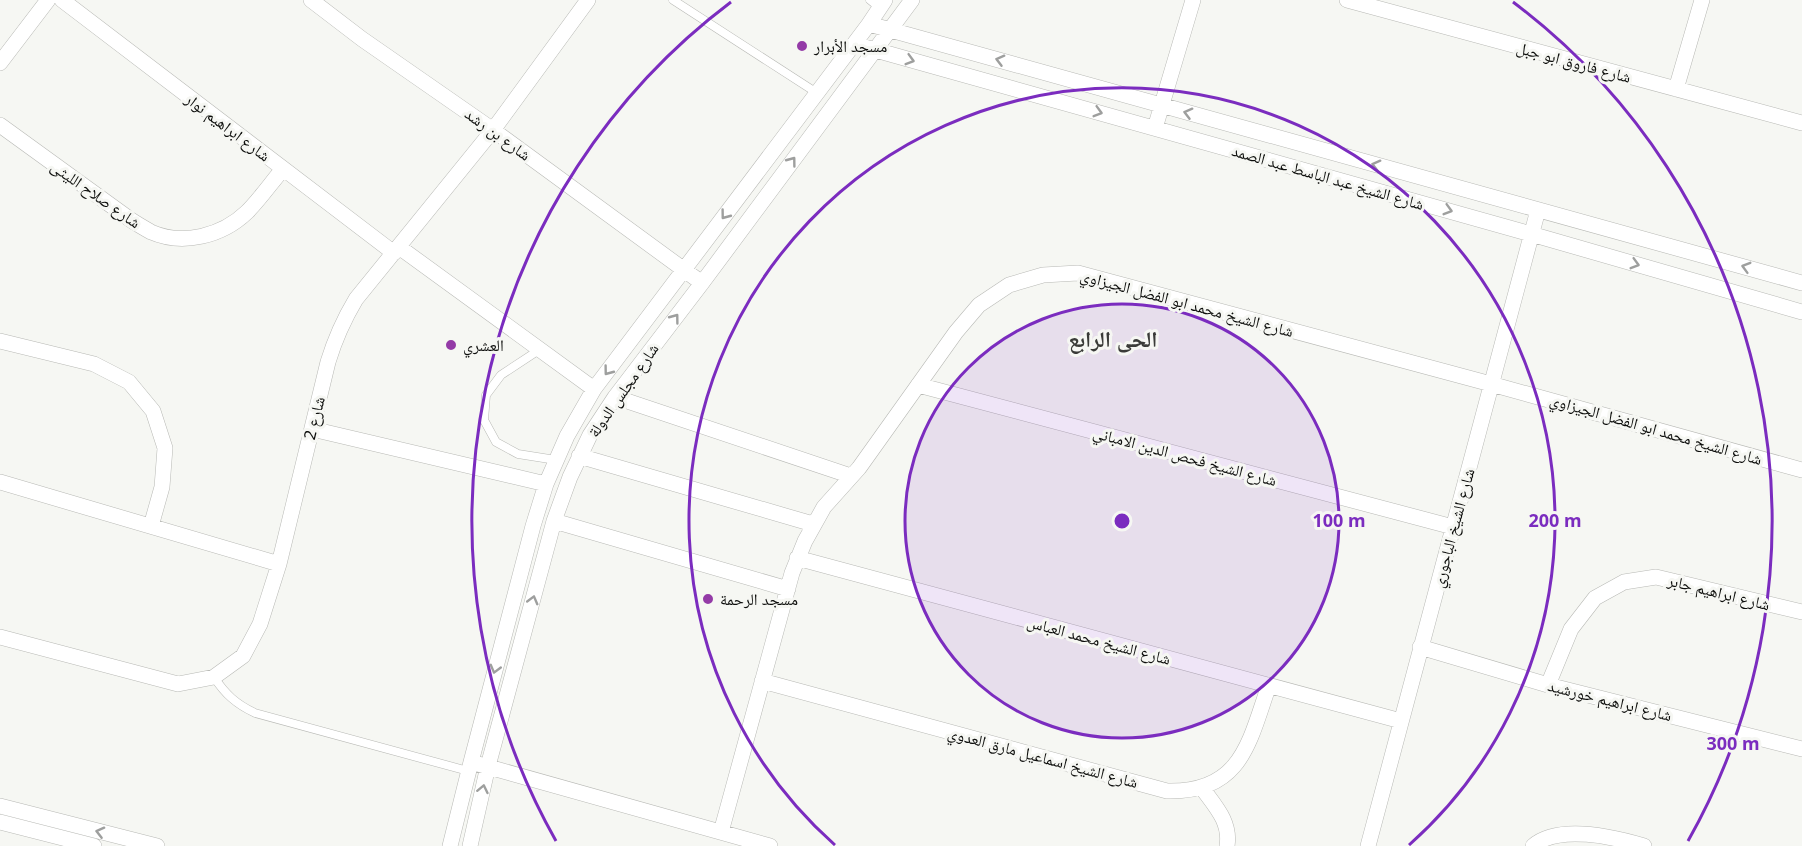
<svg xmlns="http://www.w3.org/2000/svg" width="1802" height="846" font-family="'Noto Sans','Noto Naskh Arabic',sans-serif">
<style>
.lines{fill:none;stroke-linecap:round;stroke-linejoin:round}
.service-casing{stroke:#b8b9b5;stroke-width:9}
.minor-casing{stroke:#b8b9b5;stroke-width:16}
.service{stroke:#fff;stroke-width:8}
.minor{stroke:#fff;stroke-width:15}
.oneway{stroke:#9e9f9e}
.ring{fill:none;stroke:#7b2cbf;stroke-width:3}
.poi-dot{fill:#943ba7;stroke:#f6f7f3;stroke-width:2}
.labels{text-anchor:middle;stroke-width:6;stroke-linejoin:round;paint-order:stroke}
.poi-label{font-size:16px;fill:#0d0e0c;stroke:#f6f7f3;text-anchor:start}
.street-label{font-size:16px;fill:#0d0e0c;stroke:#f6f7f3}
.district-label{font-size:22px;font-weight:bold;fill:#3a3b38;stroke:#f6f7f3}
.centre{fill:#7b2cbf;stroke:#f6f7f3;stroke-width:3}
.ring-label{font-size:18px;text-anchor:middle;font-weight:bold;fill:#7b2cbf;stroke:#f6f7f3;stroke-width:6;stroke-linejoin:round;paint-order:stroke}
</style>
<rect width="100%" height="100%" fill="#f6f7f3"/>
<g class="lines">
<g class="service-casing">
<path id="service" d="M 673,0 L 817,93
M 870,0 L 880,8
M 539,350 L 501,375 L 486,395 L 484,420 L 496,442 L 518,454 L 556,460
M 214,677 C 225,694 236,704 255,713 L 468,771"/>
</g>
<g class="minor-casing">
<path id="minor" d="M 62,0 L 394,253
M 311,0 L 362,39 L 493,130 L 702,283
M 1347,0 L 1802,123
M 869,24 L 1802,283
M 854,44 L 1531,234 L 1802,312
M 0,63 L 48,0
M 1676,89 L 1702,0
M 0,125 L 131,220 C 137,224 144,228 151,232 C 183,246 222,236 247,212 C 260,199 271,183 283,169
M 1155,128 L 1193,0
M 399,247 L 594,389
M 0,341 L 94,364 L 129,382 L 153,411 L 165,448 L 162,487 L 151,526
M 918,385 L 1453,527
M 615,397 L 851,476
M 312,429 L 546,484
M 579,456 L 813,524
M 0,482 L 279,564
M 554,521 L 788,589
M 797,558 L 1401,721
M 0,637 L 178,684 L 214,677 L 243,656 L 260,624 L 279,564 L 328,362 C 335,339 344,319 356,299 L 493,130 L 588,0
M 1420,647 L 1548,685 L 1802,749
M 762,681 L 1167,791 C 1241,793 1249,743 1269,685
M 1548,685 L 1571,629 L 1595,598 L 1624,582 L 1656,577 L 1802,612
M 478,764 L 770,846
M 1202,788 C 1215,806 1231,822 1227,846
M 0,806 L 157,846
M 0,822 L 94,846
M 721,832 L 792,573 L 805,541 L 824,507 L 859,468 L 956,332 L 979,305 L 1009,285 L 1043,275 L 1078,273 L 1491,384 L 1802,470
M 450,846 L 471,762 L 533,526 L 546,484 L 567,436 L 594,389 L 869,24 L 885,0
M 470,846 L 488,766 L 554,521 L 570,477 L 590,435 L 615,397 L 702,283 L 912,0
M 1368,846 L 1538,210
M 1533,846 C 1559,824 1614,837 1644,846"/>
</g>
<use href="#service" class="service"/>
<use href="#minor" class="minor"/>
</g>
<defs><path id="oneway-chevron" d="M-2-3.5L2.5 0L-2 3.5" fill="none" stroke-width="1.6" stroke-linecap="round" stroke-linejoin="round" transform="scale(1.5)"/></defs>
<g class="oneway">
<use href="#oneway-chevron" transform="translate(910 60) rotate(16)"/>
<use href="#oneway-chevron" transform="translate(1000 60) rotate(-165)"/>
<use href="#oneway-chevron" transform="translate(1098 112) rotate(16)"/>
<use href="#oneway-chevron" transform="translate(1188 113) rotate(-165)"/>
<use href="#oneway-chevron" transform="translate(792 161) rotate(-53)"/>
<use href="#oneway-chevron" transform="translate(1376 165) rotate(-165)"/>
<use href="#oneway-chevron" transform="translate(1448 210) rotate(16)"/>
<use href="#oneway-chevron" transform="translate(725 215) rotate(127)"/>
<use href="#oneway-chevron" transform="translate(1635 264) rotate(16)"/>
<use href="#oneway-chevron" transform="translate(1746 267) rotate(-164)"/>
<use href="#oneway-chevron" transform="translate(675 318) rotate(-53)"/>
<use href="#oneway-chevron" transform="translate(608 371) rotate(127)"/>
<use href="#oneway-chevron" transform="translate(533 600) rotate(-75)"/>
<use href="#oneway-chevron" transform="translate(495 669) rotate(105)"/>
<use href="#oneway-chevron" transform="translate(483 789) rotate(-78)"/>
<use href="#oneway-chevron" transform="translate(100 832) rotate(-166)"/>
</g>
<circle cx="1122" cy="521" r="217" fill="#7b2cbf" fill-opacity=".12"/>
<g class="ring">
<circle cx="1122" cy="521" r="217"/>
<path d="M835 845A433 433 0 1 1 1409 845"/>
<path d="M556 841A650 650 0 0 1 731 2M1513 2A650 650 0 0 1 1688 841"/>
</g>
<g class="poi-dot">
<circle cx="802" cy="46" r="6"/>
<circle cx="451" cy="345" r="6"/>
<circle cx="708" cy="599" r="6"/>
</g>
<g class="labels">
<g class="poi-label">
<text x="814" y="52">مسجد الأبرار</text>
<text x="463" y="351">العشري</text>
<text x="720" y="605">مسجد الرحمة</text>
</g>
<g class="street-label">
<text transform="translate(1574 62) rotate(15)" y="6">شارع فاروق ابو جبل</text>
<text transform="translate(228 127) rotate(37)" y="6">شارع ابراهيم نوار</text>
<text transform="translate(498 134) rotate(36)" y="6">شارع بن رشد</text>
<text transform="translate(1328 177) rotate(16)" y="6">شارع الشيخ عبد الباسط عبد الصمد</text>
<text transform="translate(96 194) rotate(35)" y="6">شارع صلاح الليثى</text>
<text transform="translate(1187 303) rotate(15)" y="6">شارع الشيخ محمد ابو الفضل الجيزاوي</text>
<text transform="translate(623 390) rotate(-55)" y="6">شارع مجلس الدولة</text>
<text transform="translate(314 418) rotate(-76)" y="6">شارع 2</text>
<text transform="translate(1656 429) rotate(16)" y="6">شارع الشيخ محمد ابو الفضل الجيزاوي</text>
<text transform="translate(1185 456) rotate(15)" y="6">شارع الشيخ فحص الدين الامباني</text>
<text transform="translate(1453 528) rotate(-75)" y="6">شارع الشيخ الباجوري</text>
<text transform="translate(1719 592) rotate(14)" y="6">شارع ابراهيم جابر</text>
<text transform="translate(1099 640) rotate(15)" y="6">شارع الشيخ محمد العباس</text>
<text transform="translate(1610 700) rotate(14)" y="6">شارع ابراهيم خورشيد</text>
<text transform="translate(1043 757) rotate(15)" y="6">شارع الشيخ اسماعيل مارق العدوي</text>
</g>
<g class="district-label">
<text x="1113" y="347">الحى الرابع</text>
</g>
</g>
<circle cx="1122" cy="521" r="9" class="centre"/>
<g class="ring-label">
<text x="1339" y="527">100 m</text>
<text x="1555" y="527">200 m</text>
<text x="1733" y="750">300 m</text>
</g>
</svg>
